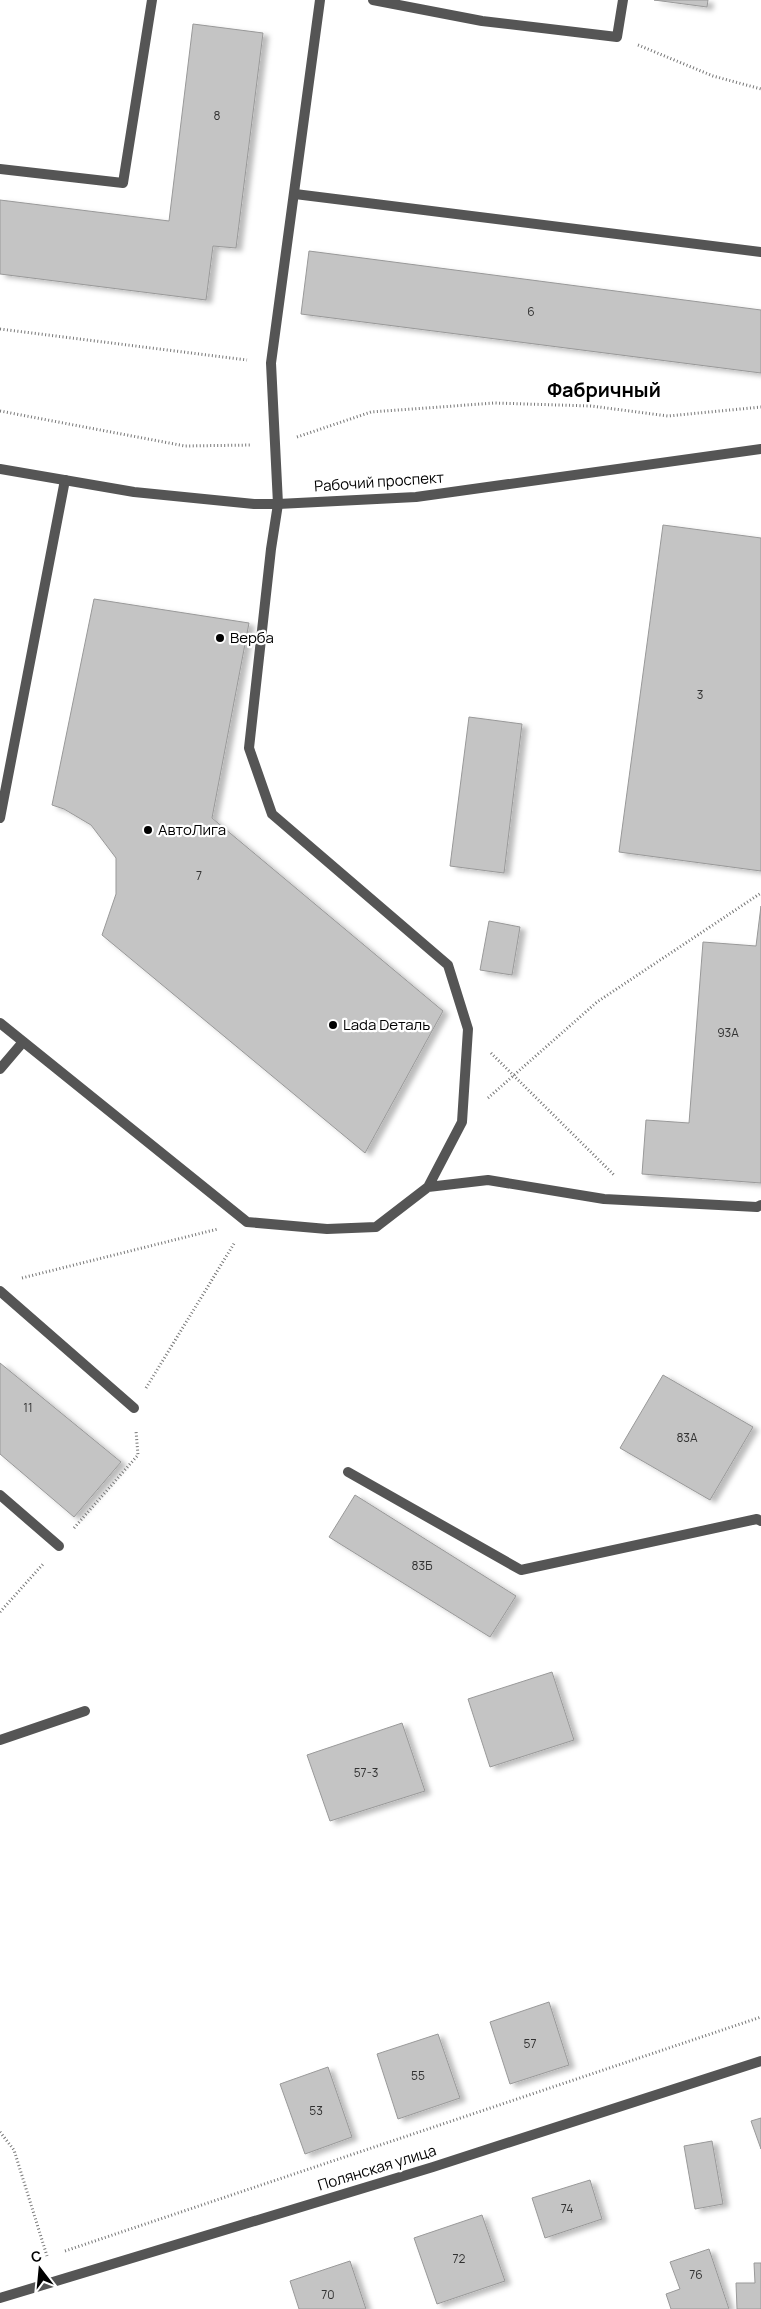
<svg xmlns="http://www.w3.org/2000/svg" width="761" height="2309" font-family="Manrope,sans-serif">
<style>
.building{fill:#c4c4c4;stroke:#999;filter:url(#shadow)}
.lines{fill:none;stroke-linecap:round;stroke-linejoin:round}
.path{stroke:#777;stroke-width:3;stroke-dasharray:1 2.5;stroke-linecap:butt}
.service{stroke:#555;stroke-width:10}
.tertiary{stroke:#555;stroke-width:10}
.poi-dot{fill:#000;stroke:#fff;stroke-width:2}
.labels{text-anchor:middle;stroke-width:4.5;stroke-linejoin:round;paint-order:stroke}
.number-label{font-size:12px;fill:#313131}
.street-label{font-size:15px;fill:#000;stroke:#fff}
.poi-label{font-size:15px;fill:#000;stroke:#fff;text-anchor:start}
.district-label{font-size:20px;font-weight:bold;fill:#000;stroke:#fff}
</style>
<defs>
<filter id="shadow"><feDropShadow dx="5.5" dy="3" stdDeviation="2.5" flood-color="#0004"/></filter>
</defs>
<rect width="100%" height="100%" fill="#fff"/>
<path class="building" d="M 654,0 L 708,0 L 707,7 Z
M 193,24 L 263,33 L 236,248 L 213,246 L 206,300 L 0,274 L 0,200 L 169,221 Z
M 309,251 L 761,310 L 761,373 L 301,314 Z
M 663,525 L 761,538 L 761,871 L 619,852 Z
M 94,599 L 249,623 L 212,818 L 443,1011 L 365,1153 L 102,935 L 116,894 L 116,858 L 91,825 L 64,809 L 52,805 Z
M 469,717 L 522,724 L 504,873 L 450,866 Z
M 761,906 L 761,1183 L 642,1174 L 646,1120 L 689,1123 L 703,942 L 756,946 Z
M 489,921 L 520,927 L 512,975 L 480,970 Z
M 0,1363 L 121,1462 L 74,1517 L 0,1454 Z
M 663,1375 L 753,1427 L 710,1500 L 620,1448 Z
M 355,1495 L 516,1596 L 490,1637 L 329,1537 Z
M 552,1672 L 574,1740 L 490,1767 L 468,1699 Z
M 402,1723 L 425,1791 L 330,1821 L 307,1755 Z
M 549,2002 L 569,2065 L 510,2084 L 490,2022 Z
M 438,2034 L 460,2098 L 398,2119 L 377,2054 Z
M 328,2067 L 352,2137 L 305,2154 L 280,2084 Z
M 761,2118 L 761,2149 L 751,2121 Z
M 712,2141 L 723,2204 L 695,2209 L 684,2146 Z
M 590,2180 L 602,2219 L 545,2238 L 532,2198 Z
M 482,2215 L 505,2281 L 437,2304 L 414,2238 Z
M 709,2249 L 729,2309 L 671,2309 L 666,2294 L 680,2289 L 670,2262 Z
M 350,2261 L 366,2309 L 299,2309 L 290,2281 Z
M 754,2263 L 761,2263 L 761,2309 L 737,2309 L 736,2283 L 755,2283 Z"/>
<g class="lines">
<path class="path" d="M 638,45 L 713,76 L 761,89
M 0,329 L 247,360
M 0,411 L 185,446 L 252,445
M 297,437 L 371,412 L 494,403 L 591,406 L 668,416 L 761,407
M 491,1053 L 614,1175
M 488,1098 L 597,1002 L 761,893
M 22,1278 L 218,1229
M 146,1388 L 235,1242
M 74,1528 L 138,1455 L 136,1431
M 0,1612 L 44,1563
M 0,2132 L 14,2150 L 47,2256
M 65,2251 L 761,2017"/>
<path class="service" d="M 320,0 L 271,363 L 278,504 L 271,549 L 249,748 L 272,814 L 448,965 L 468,1029 L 462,1122 L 428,1187
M 373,0 L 482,21 L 617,37 L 623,0
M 0,169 L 123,183 L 152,0
M 295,194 L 761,252
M 0,818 L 65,480
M 0,1023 L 247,1222 L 327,1229 L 376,1227 L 428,1187 L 488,1180 L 604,1199 L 757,1207 L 761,1205
M 0,1069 L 23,1042
M 0,1291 L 134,1408
M 348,1472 L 521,1570 L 757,1519 L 761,1521
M 0,1495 L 59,1546
M 0,1740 L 85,1711"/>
<path class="tertiary" d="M 0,469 L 134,492 L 254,504 L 278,504 L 416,497 L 761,449
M 0,2298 L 433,2167 L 761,2061"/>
</g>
<g class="poi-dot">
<circle cx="220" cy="638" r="5"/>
<circle cx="148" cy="830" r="5"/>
<circle cx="333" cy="1025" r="5"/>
</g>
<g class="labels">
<g class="number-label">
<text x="217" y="120">8</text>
<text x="531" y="316">6</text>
<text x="700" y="699">3</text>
<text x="199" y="880">7</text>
<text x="728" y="1037">93А</text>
<text x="28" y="1412">11</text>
<text x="687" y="1442">83А</text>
<text x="422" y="1570">83Б</text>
<text x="366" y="1777">57-3</text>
<text x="530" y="2048">57</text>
<text x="418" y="2080">55</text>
<text x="316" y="2115">53</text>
<text x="567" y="2213">74</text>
<text x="459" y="2263">72</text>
<text x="696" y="2279">76</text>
<text x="328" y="2299">70</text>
</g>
<g class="street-label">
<text transform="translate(379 482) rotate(-4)" y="5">Рабочий проспект</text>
<text transform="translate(377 2168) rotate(-17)" y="5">Полянская улица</text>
</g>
<g class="poi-label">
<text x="230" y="643">Верба</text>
<text x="158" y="835">АвтоЛига</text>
<text x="343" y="1030">Lada Dеталь</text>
</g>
<g class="district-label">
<text x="604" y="397">Фабричный</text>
</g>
</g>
<g transform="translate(40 2269) rotate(344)" stroke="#ffffff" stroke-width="4" paint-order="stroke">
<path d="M0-4L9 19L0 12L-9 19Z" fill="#000000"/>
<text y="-8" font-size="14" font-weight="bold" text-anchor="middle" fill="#000000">С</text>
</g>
</svg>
